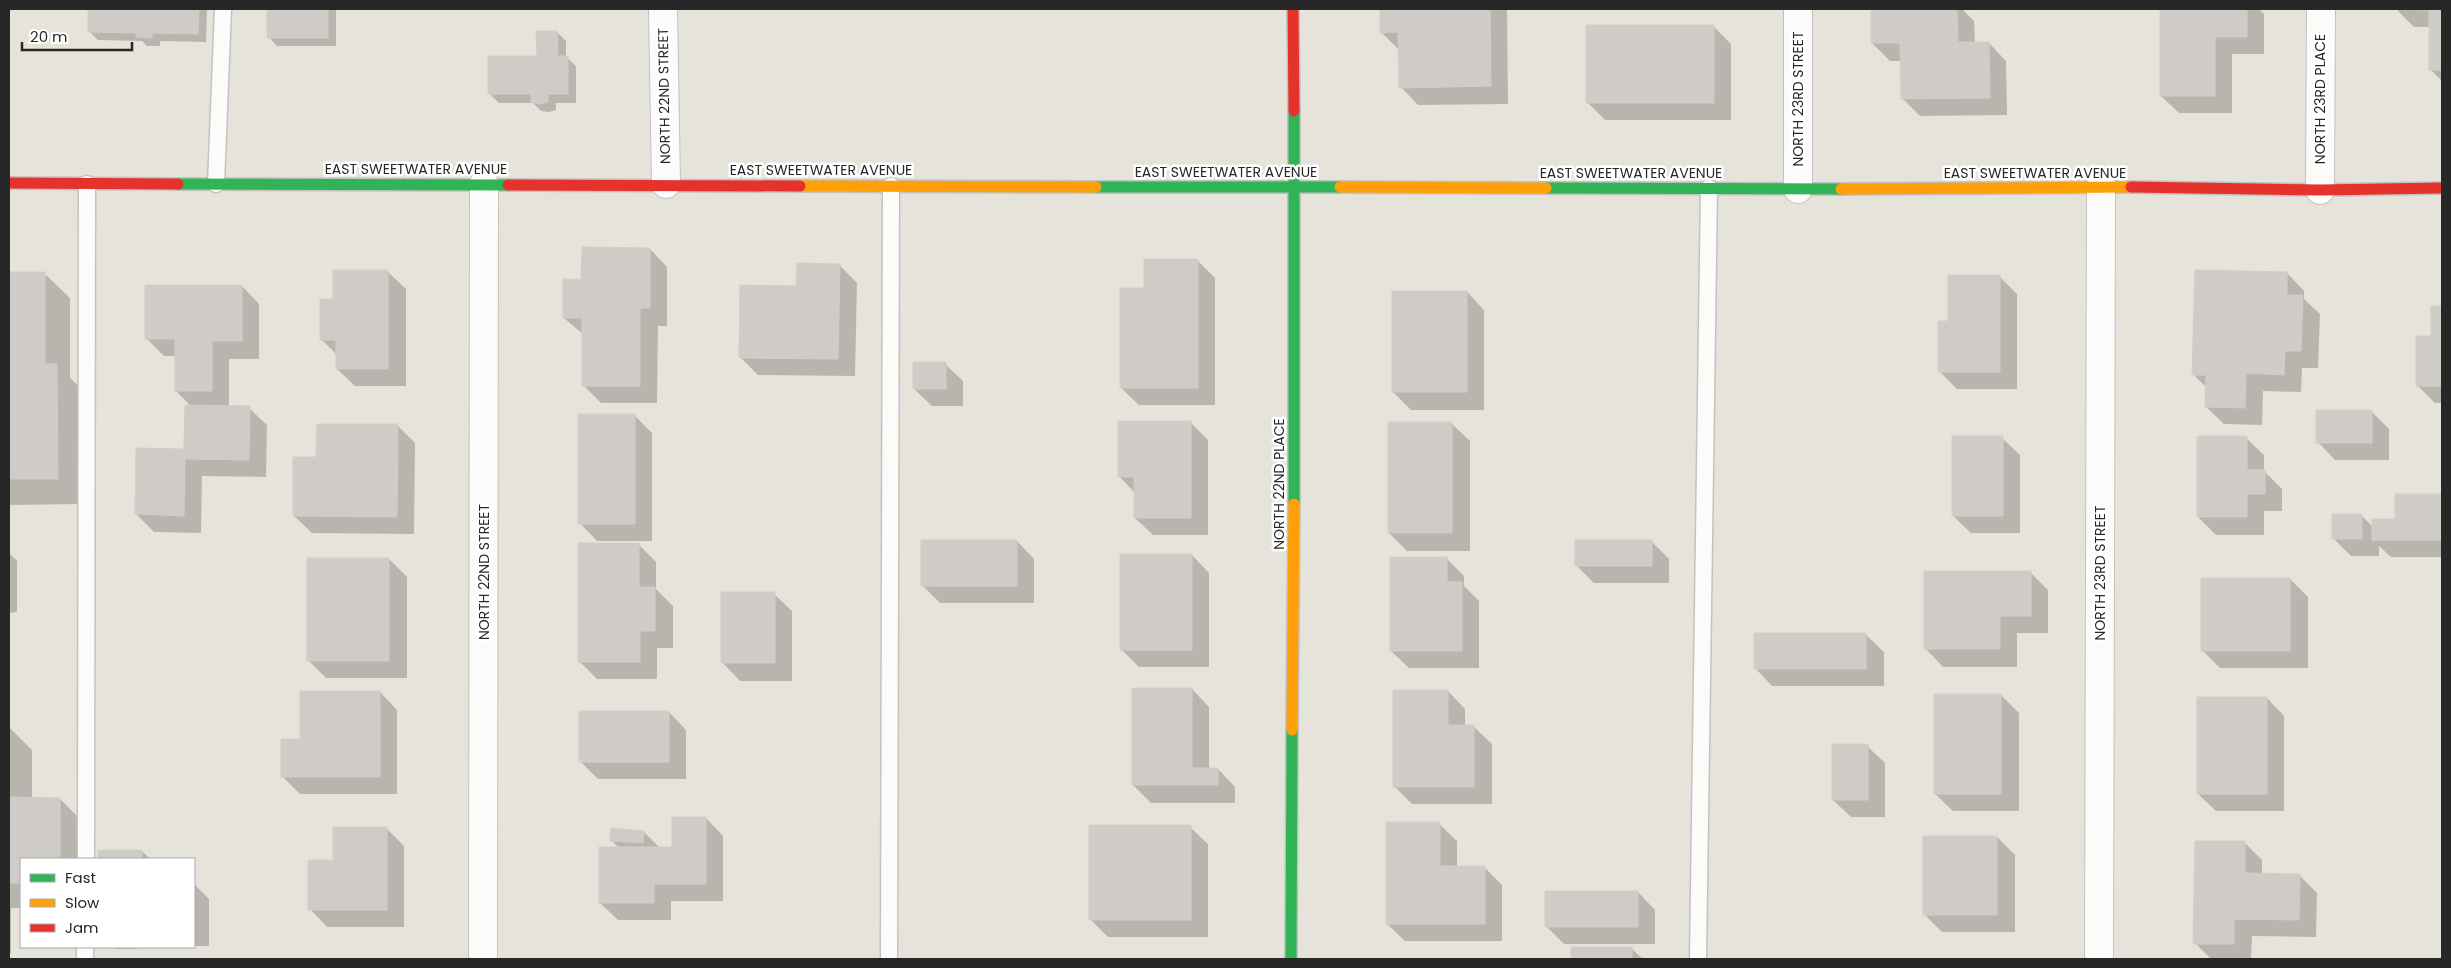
<svg xmlns="http://www.w3.org/2000/svg" width="2451" height="968" font-family="Poppins,sans-serif">
<style>
.shadow{fill:#0003}
.building{fill:#cfccc7;stroke:#d1cec8}
.lines{fill:none;stroke-linecap:round;stroke-linejoin:round}
.lane-casing{stroke:#c3c2c1;stroke-width:19}
.street-casing{stroke:#c3c2c1;stroke-width:30}
.fast-casing{stroke:#c3c2c1;stroke-width:14}
.slow-casing{stroke:#c3c2c1;stroke-width:14}
.jam-casing{stroke:#c3c2c1;stroke-width:14}
.lane{stroke:#fbfbfa;stroke-width:16}
.street{stroke:#fbfbfa;stroke-width:28}
.fast{stroke:#30b455;stroke-width:11}
.slow{stroke:#ff9f0a;stroke-width:11}
.jam{stroke:#e5322d;stroke-width:11}
.labels{text-anchor:middle;stroke-width:5;stroke-linejoin:round;paint-order:stroke}
.street-label{font-size:14px;fill:#272727;stroke:#fff}
</style>
<rect width="100%" height="100%" fill="#e6e3db"/>
<path class="shadow" d="M 89,9 L 207,9 L 206,42 L 160,41 L 160,46 L 147,46 L 142,41 L 98,40 L 89,31 Z
M 269,9 L 336,9 L 336,46 L 277,46 L 269,37 Z
M 1381,9 L 1507,9 L 1508,104 L 1418,105 L 1401,87 L 1399,50 L 1381,32 Z
M 1872,9 L 1962,9 L 1974,21 L 1975,43 L 1989,43 L 2006,61 L 2007,115 L 1920,116 L 1902,98 L 1902,61 L 1890,61 L 1872,43 Z
M 2161,9 L 2259,9 L 2264,14 L 2264,54 L 2232,54 L 2232,113 L 2179,113 L 2161,96 Z
M 2396,9 L 2442,9 L 2442,81 L 2431,70 L 2431,27 L 2414,27 Z
M 1713,26 L 1731,44 L 1731,120 L 1605,120 L 1587,102 Z
M 557,32 L 566,41 L 566,57 L 576,66 L 576,103 L 556,103 L 556,110 L 549,112 L 541,111 L 533,103 L 499,103 L 490,94 L 538,57 Z
M 650,249 L 667,267 L 667,326 L 658,326 L 657,403 L 601,403 L 583,385 L 584,335 L 564,318 L 583,281 Z
M 1197,260 L 1215,278 L 1215,405 L 1139,405 L 1121,388 L 1145,289 Z
M 839,265 L 857,283 L 855,376 L 758,375 L 740,357 Z
M 388,272 L 406,289 L 406,386 L 355,386 L 337,369 L 337,355 L 321,339 L 334,300 Z
M 9,273 L 44,273 L 70,298 L 70,378 L 83,390 L 84,504 L 9,505 Z
M 2287,273 L 2304,291 L 2304,299 L 2320,314 L 2318,368 L 2302,368 L 2301,392 L 2263,391 L 2262,425 L 2224,424 L 2206,407 L 2207,388 L 2193,374 Z
M 1999,276 L 2017,294 L 2017,389 L 1957,389 L 1940,372 L 1949,322 Z
M 242,286 L 259,304 L 259,359 L 229,359 L 229,407 L 249,408 L 267,425 L 266,477 L 202,476 L 201,533 L 154,532 L 136,514 L 185,450 L 192,407 L 176,391 L 176,356 L 164,356 L 146,338 Z
M 1467,292 L 1484,310 L 1484,410 L 1411,410 L 1393,392 Z
M 2432,307 L 2442,307 L 2442,403 L 2435,403 L 2417,385 L 2432,337 Z
M 945,364 L 963,381 L 963,406 L 932,406 L 914,389 Z
M 2371,411 L 2389,429 L 2389,460 L 2335,460 L 2318,442 Z
M 634,415 L 652,433 L 652,541 L 597,541 L 580,523 Z
M 1190,422 L 1208,440 L 1208,535 L 1153,535 L 1135,518 L 1135,493 L 1119,476 Z
M 1452,424 L 1470,441 L 1470,551 L 1407,551 L 1389,533 Z
M 397,425 L 415,443 L 414,534 L 312,533 L 294,516 L 317,458 Z
M 2002,438 L 2020,455 L 2020,533 L 1971,533 L 1953,516 Z
M 2246,438 L 2264,455 L 2264,471 L 2282,489 L 2282,511 L 2264,511 L 2264,535 L 2216,535 L 2198,517 Z
M 2396,495 L 2442,495 L 2442,557 L 2391,557 L 2379,546 L 2379,556 L 2351,556 L 2333,538 L 2362,516 L 2373,527 L 2396,521 Z
M 1017,541 L 1034,559 L 1034,603 L 940,603 L 922,585 Z
M 1651,541 L 1669,559 L 1669,583 L 1594,583 L 1576,565 Z
M 638,544 L 656,562 L 656,589 L 673,606 L 673,648 L 657,648 L 657,679 L 597,679 L 580,662 Z
M 9,553 L 17,561 L 17,612 L 9,613 Z
M 1192,555 L 1209,573 L 1209,667 L 1139,667 L 1121,649 Z
M 1446,558 L 1464,576 L 1464,586 L 1479,601 L 1479,668 L 1409,668 L 1391,651 Z
M 389,559 L 407,577 L 407,678 L 326,678 L 308,660 Z
M 2030,572 L 2048,590 L 2048,633 L 2017,633 L 2017,667 L 1943,667 L 1926,649 Z
M 2290,579 L 2308,597 L 2308,668 L 2220,668 L 2202,650 Z
M 774,594 L 792,611 L 792,681 L 740,681 L 723,663 Z
M 1866,635 L 1884,652 L 1884,686 L 1772,686 L 1755,668 Z
M 1192,689 L 1209,707 L 1209,769 L 1218,769 L 1235,787 L 1235,803 L 1151,803 L 1133,785 Z
M 1448,691 L 1465,709 L 1465,727 L 1474,727 L 1492,744 L 1492,804 L 1412,804 L 1394,786 Z
M 380,692 L 397,710 L 397,794 L 300,794 L 282,776 Z
M 2001,695 L 2019,713 L 2019,811 L 1953,811 L 1935,794 Z
M 2267,698 L 2284,716 L 2284,811 L 2216,811 L 2198,794 Z
M 669,712 L 686,730 L 686,779 L 598,779 L 581,762 Z
M 9,727 L 32,750 L 32,799 L 60,799 L 86,825 L 85,859 L 21,859 L 21,908 L 11,908 L 11,953 L 9,953 Z
M 1867,746 L 1885,763 L 1885,817 L 1851,817 L 1833,800 Z
M 706,818 L 723,836 L 723,901 L 671,901 L 671,920 L 618,920 L 600,903 L 619,848 L 611,840 L 612,830 L 644,832 L 660,848 L 673,848 Z
M 1439,824 L 1457,841 L 1457,868 L 1485,868 L 1502,885 L 1502,941 L 1405,941 L 1387,924 Z
M 1190,827 L 1208,844 L 1208,937 L 1108,937 L 1090,919 Z
M 386,828 L 404,846 L 404,927 L 327,927 L 310,909 L 334,861 Z
M 1997,837 L 2015,855 L 2015,932 L 1942,932 L 1924,914 Z
M 2245,843 L 2262,860 L 2262,875 L 2299,875 L 2317,893 L 2316,937 L 2252,936 L 2251,959 L 2211,959 L 2195,943 Z
M 99,851 L 142,851 L 150,859 L 99,859 Z
M 194,884 L 209,899 L 209,946 L 194,946 Z
M 1638,892 L 1655,910 L 1655,944 L 1564,944 L 1546,926 Z
M 114,947 L 137,947 L 137,949 L 117,949 Z
M 1572,949 L 1632,949 L 1643,959 L 1572,959 Z"/>
<path class="building" d="M 88,9 L 199,9 L 198,34 L 152,33 L 152,38 L 136,37 L 136,33 L 88,32 Z
M 267,9 L 328,9 L 328,38 L 267,38 Z
M 1380,9 L 1490,9 L 1491,86 L 1399,88 L 1398,32 L 1380,33 Z
M 1871,9 L 1957,9 L 1958,42 L 1989,42 L 1990,98 L 1901,99 L 1900,43 L 1871,43 Z
M 2160,9 L 2247,9 L 2247,37 L 2215,37 L 2215,96 L 2160,96 Z
M 2395,9 L 2442,9 L 2442,70 L 2429,70 L 2429,10 Z
M 1586,25 L 1714,25 L 1714,103 L 1586,103 Z
M 536,31 L 557,31 L 558,56 L 568,56 L 568,94 L 548,94 L 548,102 L 539,104 L 531,102 L 531,94 L 488,94 L 488,56 L 537,56 Z
M 582,247 L 650,248 L 650,308 L 640,308 L 640,386 L 582,386 L 582,318 L 563,318 L 563,279 L 581,280 Z
M 1144,259 L 1198,259 L 1198,388 L 1120,388 L 1120,288 L 1144,288 Z
M 797,263 L 840,264 L 838,359 L 739,358 L 740,285 L 796,286 Z
M 333,270 L 388,270 L 388,369 L 336,369 L 336,340 L 320,340 L 320,299 L 333,299 Z
M 2195,270 L 2287,272 L 2287,295 L 2303,295 L 2301,351 L 2285,351 L 2284,375 L 2246,373 L 2245,408 L 2205,407 L 2206,375 L 2192,375 Z
M 9,272 L 45,272 L 45,364 L 57,364 L 58,479 L 9,479 Z
M 1948,275 L 2000,275 L 2000,372 L 1938,372 L 1938,321 L 1948,321 Z
M 145,285 L 242,285 L 242,341 L 212,341 L 212,391 L 175,391 L 175,339 L 145,339 Z
M 1392,291 L 1467,291 L 1467,392 L 1392,392 Z
M 2431,306 L 2442,306 L 2442,386 L 2416,386 L 2416,336 L 2431,336 Z
M 913,362 L 946,362 L 946,389 L 913,389 Z
M 185,405 L 250,406 L 249,460 L 185,459 L 184,516 L 135,514 L 136,448 L 184,449 Z
M 2316,410 L 2372,410 L 2372,443 L 2316,443 Z
M 578,414 L 635,414 L 635,524 L 578,524 Z
M 1118,421 L 1191,421 L 1191,518 L 1134,518 L 1134,477 L 1118,477 Z
M 1388,422 L 1452,422 L 1452,533 L 1388,533 Z
M 317,424 L 398,424 L 397,517 L 293,516 L 293,457 L 316,457 Z
M 1952,436 L 2003,436 L 2003,516 L 1952,516 Z
M 2197,436 L 2247,436 L 2247,470 L 2265,470 L 2265,494 L 2247,494 L 2247,517 L 2197,517 Z
M 2395,494 L 2442,494 L 2442,540 L 2372,540 L 2372,519 L 2395,519 Z
M 2332,514 L 2362,514 L 2362,539 L 2332,539 Z
M 921,540 L 1017,540 L 1017,586 L 921,586 Z
M 1575,540 L 1652,540 L 1652,566 L 1575,566 Z
M 578,543 L 639,543 L 639,587 L 655,587 L 655,631 L 640,631 L 640,662 L 578,662 Z
M 1120,554 L 1192,554 L 1192,650 L 1120,650 Z
M 1390,557 L 1447,557 L 1447,582 L 1462,582 L 1462,651 L 1390,651 Z
M 307,558 L 389,558 L 389,661 L 307,661 Z
M 1924,571 L 2031,571 L 2031,616 L 2000,616 L 2000,649 L 1924,649 Z
M 2201,578 L 2290,578 L 2290,651 L 2201,651 Z
M 721,592 L 775,592 L 775,663 L 721,663 Z
M 1754,633 L 1866,633 L 1866,669 L 1754,669 Z
M 1132,688 L 1192,688 L 1192,768 L 1218,768 L 1218,785 L 1132,785 Z
M 1393,690 L 1448,690 L 1448,725 L 1474,725 L 1474,787 L 1393,787 Z
M 300,691 L 380,691 L 380,777 L 281,777 L 281,739 L 300,739 Z
M 1934,694 L 2001,694 L 2001,794 L 1934,794 Z
M 2197,697 L 2267,697 L 2267,794 L 2197,794 Z
M 579,711 L 669,711 L 669,762 L 579,762 Z
M 1832,744 L 1868,744 L 1868,800 L 1832,800 Z
M 9,797 L 60,798 L 60,859 L 21,859 L 21,883 L 9,883 Z
M 672,817 L 706,817 L 706,884 L 654,884 L 654,903 L 599,903 L 599,847 L 672,847 Z
M 1386,822 L 1440,822 L 1440,866 L 1485,866 L 1485,924 L 1386,924 Z
M 1089,825 L 1191,825 L 1191,920 L 1089,920 Z
M 333,827 L 387,827 L 387,910 L 308,910 L 308,860 L 333,860 Z
M 611,828 L 644,831 L 643,843 L 610,841 Z
M 1923,836 L 1997,836 L 1997,915 L 1923,915 Z
M 2195,841 L 2245,841 L 2245,873 L 2300,874 L 2299,920 L 2234,919 L 2234,944 L 2193,944 Z
M 98,850 L 142,850 L 142,859 L 98,859 Z
M 1545,891 L 1638,891 L 1638,927 L 1545,927 Z
M 1571,947 L 1632,947 L 1632,959 L 1571,959 Z"/>
<g class="lines">
<g class="lane-casing">
<path id="lane" d="M 216,184 L 223,9
M 86,859 L 87,184
M 85,959 L 85,947
M 889,959 L 891,186
M 1698,959 L 1709,188"/>
</g>
<g class="street-casing">
<path id="street" d="M 663,9 L 666,184
M 1798,9 L 1798,189
M 2320,190 L 2321,9
M 483,959 L 484,184
M 2099,959 L 2101,187"/>
</g>
<g class="fast-casing">
<path id="fast" d="M 178,184 L 508,185
M 1096,187 L 1340,187
M 1546,188 L 1841,189
M 1294,504 L 1294,111
M 1291,959 L 1292,730"/>
</g>
<g class="slow-casing">
<path id="slow" d="M 800,186 L 1096,187
M 1340,187 L 1546,188
M 1841,189 L 2131,187
M 1292,730 L 1294,504"/>
</g>
<g class="jam-casing">
<path id="jam" d="M 1293,9 L 1294,111
M 9,183 L 178,184
M 508,185 L 800,186
M 2131,187 L 2320,190 L 2442,188"/>
</g>
<use href="#lane" class="lane"/>
<use href="#street" class="street"/>
<use href="#fast" class="fast"/>
<use href="#slow" class="slow"/>
<use href="#jam" class="jam"/>
</g>
<g class="labels">
<g class="street-label">
<text transform="translate(664 96) rotate(-91)" y="5">NORTH 22ND STREET</text>
<text transform="translate(1798 99) rotate(-90)" y="5">NORTH 23RD STREET</text>
<text transform="translate(2320 99) rotate(-90)" y="5">NORTH 23RD PLACE</text>
<text x="416" y="174">EAST SWEETWATER AVENUE</text>
<text x="821" y="175">EAST SWEETWATER AVENUE</text>
<text x="1226" y="177">EAST SWEETWATER AVENUE</text>
<text x="1631" y="178">EAST SWEETWATER AVENUE</text>
<text x="2035" y="178">EAST SWEETWATER AVENUE</text>
<text transform="translate(1279 484) rotate(-90)" y="5">NORTH 22ND PLACE</text>
<text transform="translate(484 572) rotate(-90)" y="5">NORTH 22ND STREET</text>
<text transform="translate(2100 573) rotate(-90)" y="5">NORTH 23RD STREET</text>
</g>
</g>
<rect width="2451" height="968" fill="none" stroke="#272727" stroke-width="20"/>
<rect x="20" y="858" width="175" height="90" fill="#ffffff" stroke="#a9a9a9"/>
<rect x="30" y="874" width="25" height="8" fill="#30b455" stroke="#a9a9a9"/>
<text x="65" y="883" font-size="15" fill="#272727">Fast</text>
<rect x="30" y="899" width="25" height="8" fill="#ff9f0a" stroke="#a9a9a9"/>
<text x="65" y="908" font-size="15" fill="#272727">Slow</text>
<rect x="30" y="924" width="25" height="8" fill="#e5322d" stroke="#a9a9a9"/>
<text x="65" y="933" font-size="15" fill="#272727">Jam</text>
<path d="M22 42v8h110v-8" fill="none" stroke="#272727" stroke-width="2.5"/>
<text x="30" y="42" font-size="15" fill="#272727" stroke="#ffffff" stroke-width="4" paint-order="stroke">20 m</text>
</svg>
